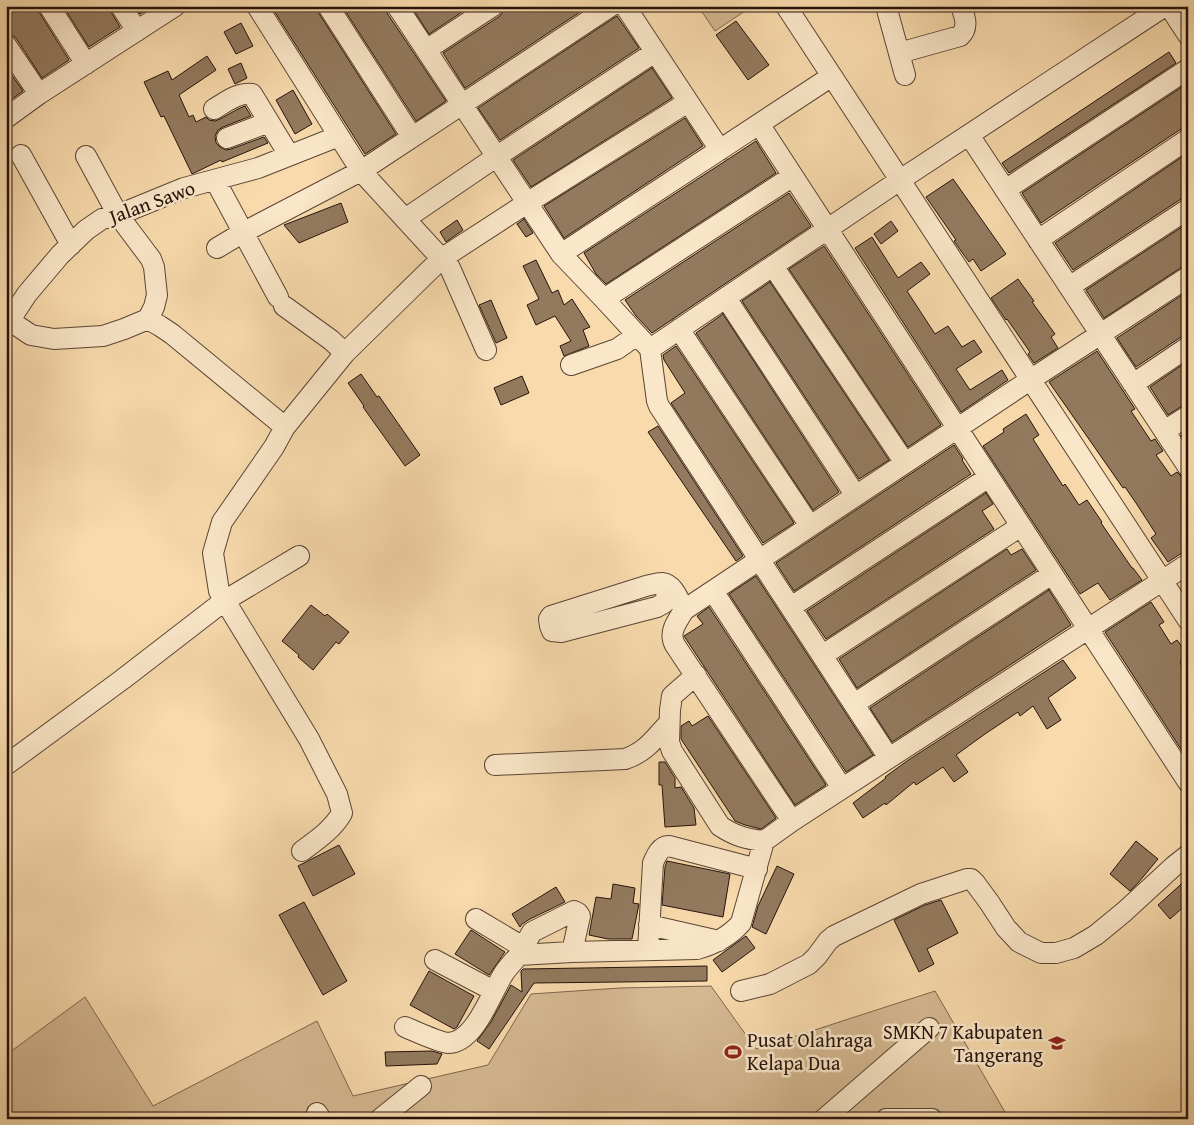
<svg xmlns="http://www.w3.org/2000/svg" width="1194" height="1125" font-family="'Gentium Book Plus',serif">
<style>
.green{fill:#d4b891;stroke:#7d664e}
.building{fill:#937a5f;stroke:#26130c}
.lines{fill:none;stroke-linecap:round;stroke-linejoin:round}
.minor-casing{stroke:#5a4534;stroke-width:22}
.minor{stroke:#fae7c9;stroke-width:20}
.labels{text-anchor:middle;stroke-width:5;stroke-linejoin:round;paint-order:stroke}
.street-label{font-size:20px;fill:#26130c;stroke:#fae7c9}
.poi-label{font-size:20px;fill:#26130c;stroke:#fae7c9;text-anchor:end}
</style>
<rect width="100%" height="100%" fill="#f8daac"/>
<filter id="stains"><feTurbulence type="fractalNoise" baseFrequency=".004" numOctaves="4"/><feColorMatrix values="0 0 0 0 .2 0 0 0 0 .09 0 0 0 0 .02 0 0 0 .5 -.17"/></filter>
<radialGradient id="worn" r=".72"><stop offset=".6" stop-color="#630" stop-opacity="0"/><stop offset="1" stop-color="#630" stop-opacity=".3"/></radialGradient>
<path class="green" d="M 711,6 L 750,6 L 751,7 L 715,31 L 702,12 Z
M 711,986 L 756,1049 L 935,991 L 1009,1119 L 6,1119 L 6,1055 L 85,997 L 153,1106 L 317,1021 L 353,1096 L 488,1065 L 531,994 L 620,988 Z"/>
<path class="building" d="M 6,6 L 37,6 L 39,12 L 69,60 L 42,78 L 16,38 L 12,35 L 6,33 Z
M 63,6 L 109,6 L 111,12 L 120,27 L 89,47 Z
M 135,6 L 153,6 L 140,14 Z
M 271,6 L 316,6 L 318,12 L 396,134 L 365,154 Z
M 342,6 L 385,6 L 387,13 L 446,101 L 416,121 Z
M 411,6 L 471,6 L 429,34 Z
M 505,6 L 589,6 L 465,88 L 443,53 L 500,16 L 503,12 Z
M 617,16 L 639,48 L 500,140 L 478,108 Z
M 736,21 L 769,65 L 748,80 L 716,35 Z
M 241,23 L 253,46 L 236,54 L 224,32 Z
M 1169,52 L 1176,63 L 1009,173 L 1002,163 Z
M 207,56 L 216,70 L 179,95 L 189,117 L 193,115 L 196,122 L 206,117 L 209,120 L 215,121 L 220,119 L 238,109 L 245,106 L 251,116 L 223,127 L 218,130 L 215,136 L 216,143 L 220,147 L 226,150 L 231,149 L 264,137 L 268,143 L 222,162 L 221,160 L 192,174 L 164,116 L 161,117 L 144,82 L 168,71 L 172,80 Z
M 241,63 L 247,78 L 235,84 L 228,69 Z
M 6,67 L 23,91 L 6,103 Z
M 652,68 L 672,98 L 531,187 L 513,160 Z
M 1188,83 L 1188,127 L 1181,129 L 1041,223 L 1022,193 Z
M 293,90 L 312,124 L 295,134 L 276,100 Z
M 685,118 L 703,146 L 564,238 L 544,206 Z
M 756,141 L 776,173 L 606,284 L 596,274 L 584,253 Z
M 1188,153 L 1188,197 L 1181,199 L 1073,270 L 1055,243 Z
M 953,179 L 1006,254 L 981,271 L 973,259 L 969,262 L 961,251 L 954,241 L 956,240 L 926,197 Z
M 789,193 L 811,226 L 652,333 L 636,316 L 625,300 Z
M 341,203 L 348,222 L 299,243 L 284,225 Z
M 524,219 L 533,233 L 526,237 L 517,224 Z
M 457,220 L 463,230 L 446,242 L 440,232 Z
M 891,221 L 898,231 L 881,244 L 874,234 Z
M 1188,223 L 1188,265 L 1182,267 L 1104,318 L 1086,290 Z
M 872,237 L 898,278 L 921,262 L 930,274 L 907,291 L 935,334 L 948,326 L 962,347 L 974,340 L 982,352 L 956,369 L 970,390 L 1002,370 L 1008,380 L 961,412 L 855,248 Z
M 824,246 L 941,425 L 908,447 L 789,269 Z
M 536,260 L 552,293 L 558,290 L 564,305 L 572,299 L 590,327 L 583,330 L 589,346 L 564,356 L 560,346 L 571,341 L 555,316 L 536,325 L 527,305 L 539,299 L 523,266 Z
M 1018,279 L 1034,301 L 1032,302 L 1055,334 L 1051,337 L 1058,348 L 1034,363 L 1028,354 L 1030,352 L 1007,319 L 1006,320 L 991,298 Z
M 770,282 L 889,460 L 859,479 L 742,301 Z
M 1188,291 L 1188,335 L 1181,337 L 1136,367 L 1117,338 Z
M 491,300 L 507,338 L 496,343 L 479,305 Z
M 723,314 L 839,492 L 813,510 L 696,333 Z
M 676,346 L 794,523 L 763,543 L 671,403 L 685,393 L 664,360 L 663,355 Z
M 1097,351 L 1135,409 L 1131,411 L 1151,441 L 1155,439 L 1163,451 L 1156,455 L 1171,476 L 1177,472 L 1182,477 L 1188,479 L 1188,526 L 1182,530 L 1188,538 L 1188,549 L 1168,562 L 1151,538 L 1156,534 L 1136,503 L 1125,487 L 1123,488 L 1049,382 Z
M 1188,361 L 1188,404 L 1182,406 L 1168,415 L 1150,387 Z
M 361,374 L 377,397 L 379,396 L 420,455 L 405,466 L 363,407 L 364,406 L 348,383 Z
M 522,376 L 529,393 L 501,405 L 494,388 Z
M 1026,414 L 1039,435 L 1033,439 L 1063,486 L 1065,484 L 1079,505 L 1087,500 L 1102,522 L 1101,523 L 1132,568 L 1133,568 L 1142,580 L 1110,600 L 1098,583 L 1080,594 L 983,446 L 1004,432 L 1003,429 Z
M 658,426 L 743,556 L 736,561 L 648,432 Z
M 1188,430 L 1188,445 L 1181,435 Z
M 954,445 L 963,459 L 962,460 L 971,474 L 794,591 L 776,563 Z
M 986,493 L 993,504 L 982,511 L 994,529 L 826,639 L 807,611 Z
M 1007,549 L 1011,555 L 1022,549 L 1036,570 L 857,688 L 839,659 Z
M 756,576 L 873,755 L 846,772 L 729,594 Z
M 1049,590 L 1071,625 L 892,742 L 870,708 Z
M 1151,602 L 1164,622 L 1159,625 L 1171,644 L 1177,640 L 1188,655 L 1188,657 L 1180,662 L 1188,674 L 1188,760 L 1105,632 Z
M 311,605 L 325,616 L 327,614 L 349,632 L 339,644 L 336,642 L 313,670 L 298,657 L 299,655 L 282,641 Z
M 709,607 L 826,785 L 795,805 L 686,639 L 684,636 L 703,624 L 697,616 Z
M 1063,660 L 1076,678 L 1048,698 L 1061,720 L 1047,729 L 1033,706 L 1020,716 L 1018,712 L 985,734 L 956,755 L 968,772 L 954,782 L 943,767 L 916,785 L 914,782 L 886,805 L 885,803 L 863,818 L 853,803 L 886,778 L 885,777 L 907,761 Z
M 708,716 L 776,818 L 761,829 L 745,825 L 735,821 L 681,739 L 681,726 L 689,721 L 692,726 Z
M 659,762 L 665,762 L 675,778 L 675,788 L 681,787 L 694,808 L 696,825 L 665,827 L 662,785 L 659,785 Z
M 1136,841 L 1158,859 L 1138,883 L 1130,891 L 1110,874 Z
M 339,845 L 355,874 L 313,896 L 298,866 Z
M 667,861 L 730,874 L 723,917 L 662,905 L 665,867 Z
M 777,866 L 794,874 L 766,934 L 752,927 L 758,906 Z
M 1188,878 L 1188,903 L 1170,919 L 1158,905 Z
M 613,884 L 635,888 L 633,903 L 639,904 L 632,939 L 608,939 L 589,935 L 596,897 L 611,899 Z
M 556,887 L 565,902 L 530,919 L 522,924 L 520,927 L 512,914 Z
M 941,900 L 958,933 L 927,949 L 934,964 L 919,972 L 894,920 L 925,905 Z
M 304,902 L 347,981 L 323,995 L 279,915 Z
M 471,930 L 505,952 L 489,975 L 455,954 Z
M 746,936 L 755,948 L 722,972 L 713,960 Z
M 707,966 L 707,981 L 534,983 L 489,1049 L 477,1041 L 491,1022 L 511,985 L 522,992 L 521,971 L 523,969 Z
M 429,971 L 474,996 L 457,1027 L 454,1029 L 410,1005 Z
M 432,1051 L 442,1054 L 437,1064 L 386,1066 L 385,1052 Z"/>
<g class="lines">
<g class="minor-casing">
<path id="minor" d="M 49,6 L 86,64
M 121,6 L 137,31
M 257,6 L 361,171 L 450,268 L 486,350
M 328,6 L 412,137
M 397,6 L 561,254 L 604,299 L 650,349 L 657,401 L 659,406 L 889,758
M 625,6 L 720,150
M 786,6 L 1188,620
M 886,6 L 905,75
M 1169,6 L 1188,35
M 6,45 L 39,94
M 426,50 L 493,6
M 899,53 L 960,36 C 969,28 965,17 961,6
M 214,109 C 226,102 238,92 252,94 L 289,155
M 6,118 L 39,94 L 175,6
M 759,124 L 1188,782
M 969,135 L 1188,467
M 227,138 L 269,122
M 21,155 L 71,245
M 215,180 L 278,297
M 1005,190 L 1188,69
M 405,219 L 496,157 L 655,52
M 1038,240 L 1188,139
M 217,248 L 242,233 L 361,171 L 611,6
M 561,254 L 832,76
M 773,266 L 905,463
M 1069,287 L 1188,209
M 726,298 L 856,496
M 604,299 L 793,176
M 284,306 L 331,340 L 345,353
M 148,319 L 160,326 L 172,334 L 285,427 L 345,353 L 441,259 L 527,203 L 688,102
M 10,321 L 31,335 L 54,339 L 103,336 L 124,329 L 148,319 L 154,307 L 157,295 L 154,267 L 151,259 L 118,215 L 86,156
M 6,326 L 27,294 L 60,255 L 86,230 L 102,219 L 118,215 L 184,188 L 258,168 L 339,136
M 679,329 L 810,526
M 650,349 L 900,180 L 1165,6
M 571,365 L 617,349 L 637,335
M 1133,384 L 1188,347
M 285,427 L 274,447 L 222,522 L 213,553 L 219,591 L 309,739 L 337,794 L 342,813 C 333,829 317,840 302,851
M 1164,431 L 1188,416
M 665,584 L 667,600 L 664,603 L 657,607 L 561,632 L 552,631 L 550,626 L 549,619 L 551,616 L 646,586 C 651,585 657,583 662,583 C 674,584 679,601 684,610
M 713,591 L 842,788
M 791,607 L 989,477
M 823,655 L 1021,526
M 696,675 L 672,696 L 670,710 L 669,742 L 672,751 L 720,826 C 735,836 746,839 764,841
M 854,704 L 1052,574
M 6,765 L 123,679 L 224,601 L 299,556
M 495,765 L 625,759 C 646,752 654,739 669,723
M 792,821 L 675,645 C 668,632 677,622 684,610 L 1030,380 L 1188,277
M 476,919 L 523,947
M 649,925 L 719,941
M 648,950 L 653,863 C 656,856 660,846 669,846 L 757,869
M 519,955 L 532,932 L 574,911 L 578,913 L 580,916 L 572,952
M 435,960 L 494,991
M 741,991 L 770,984 L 809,964 L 817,956 L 828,941 L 834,936 L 921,894 L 967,879 L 971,879 L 975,883 L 989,902 L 1006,928 L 1019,942 L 1041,953 L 1056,953 L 1074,948 L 1096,935 L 1124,912 L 1174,866 L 1188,855
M 405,1027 C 415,1031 438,1042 448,1043 C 475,1043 491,993 504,973 C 508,967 514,961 519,955 L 572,952 L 697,949 C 715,944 729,937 741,923 L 764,841 L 792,821 L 1188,564
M 317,1113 L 321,1119
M 380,1119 L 421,1086
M 824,1119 L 929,1028
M 886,1119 L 932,1119"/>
</g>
<use href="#minor" class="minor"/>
</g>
<defs>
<g id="school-bare" transform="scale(1.35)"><path d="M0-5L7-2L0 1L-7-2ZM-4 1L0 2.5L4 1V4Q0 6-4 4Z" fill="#8f2418" stroke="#fae7c9" stroke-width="2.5" paint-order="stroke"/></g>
<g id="stadium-bare" transform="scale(1.35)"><path d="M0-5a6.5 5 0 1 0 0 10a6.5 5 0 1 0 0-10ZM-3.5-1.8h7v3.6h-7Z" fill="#8f2418" stroke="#fae7c9" stroke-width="2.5" paint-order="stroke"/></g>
</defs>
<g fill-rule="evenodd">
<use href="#school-bare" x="1057" y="1043"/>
<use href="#stadium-bare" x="733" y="1052"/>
</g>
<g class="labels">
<g class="street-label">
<text transform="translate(152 202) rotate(-20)" y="7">Jalan Sawo</text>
</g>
<g class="poi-label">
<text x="1043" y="1039">SMKN 7 Kabupaten<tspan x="1043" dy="23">Tangerang</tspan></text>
<text x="747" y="1047" text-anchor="start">Pusat Olahraga<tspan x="747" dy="23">Kelapa Dua</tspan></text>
</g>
</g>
<rect width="1194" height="1125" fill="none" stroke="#f8daac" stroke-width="25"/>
<rect x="8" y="8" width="1179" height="1110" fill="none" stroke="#26130c" stroke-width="2.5"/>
<rect x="12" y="12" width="1169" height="1100" fill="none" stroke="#26130c"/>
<rect width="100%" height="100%" filter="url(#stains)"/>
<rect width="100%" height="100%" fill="url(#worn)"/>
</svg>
